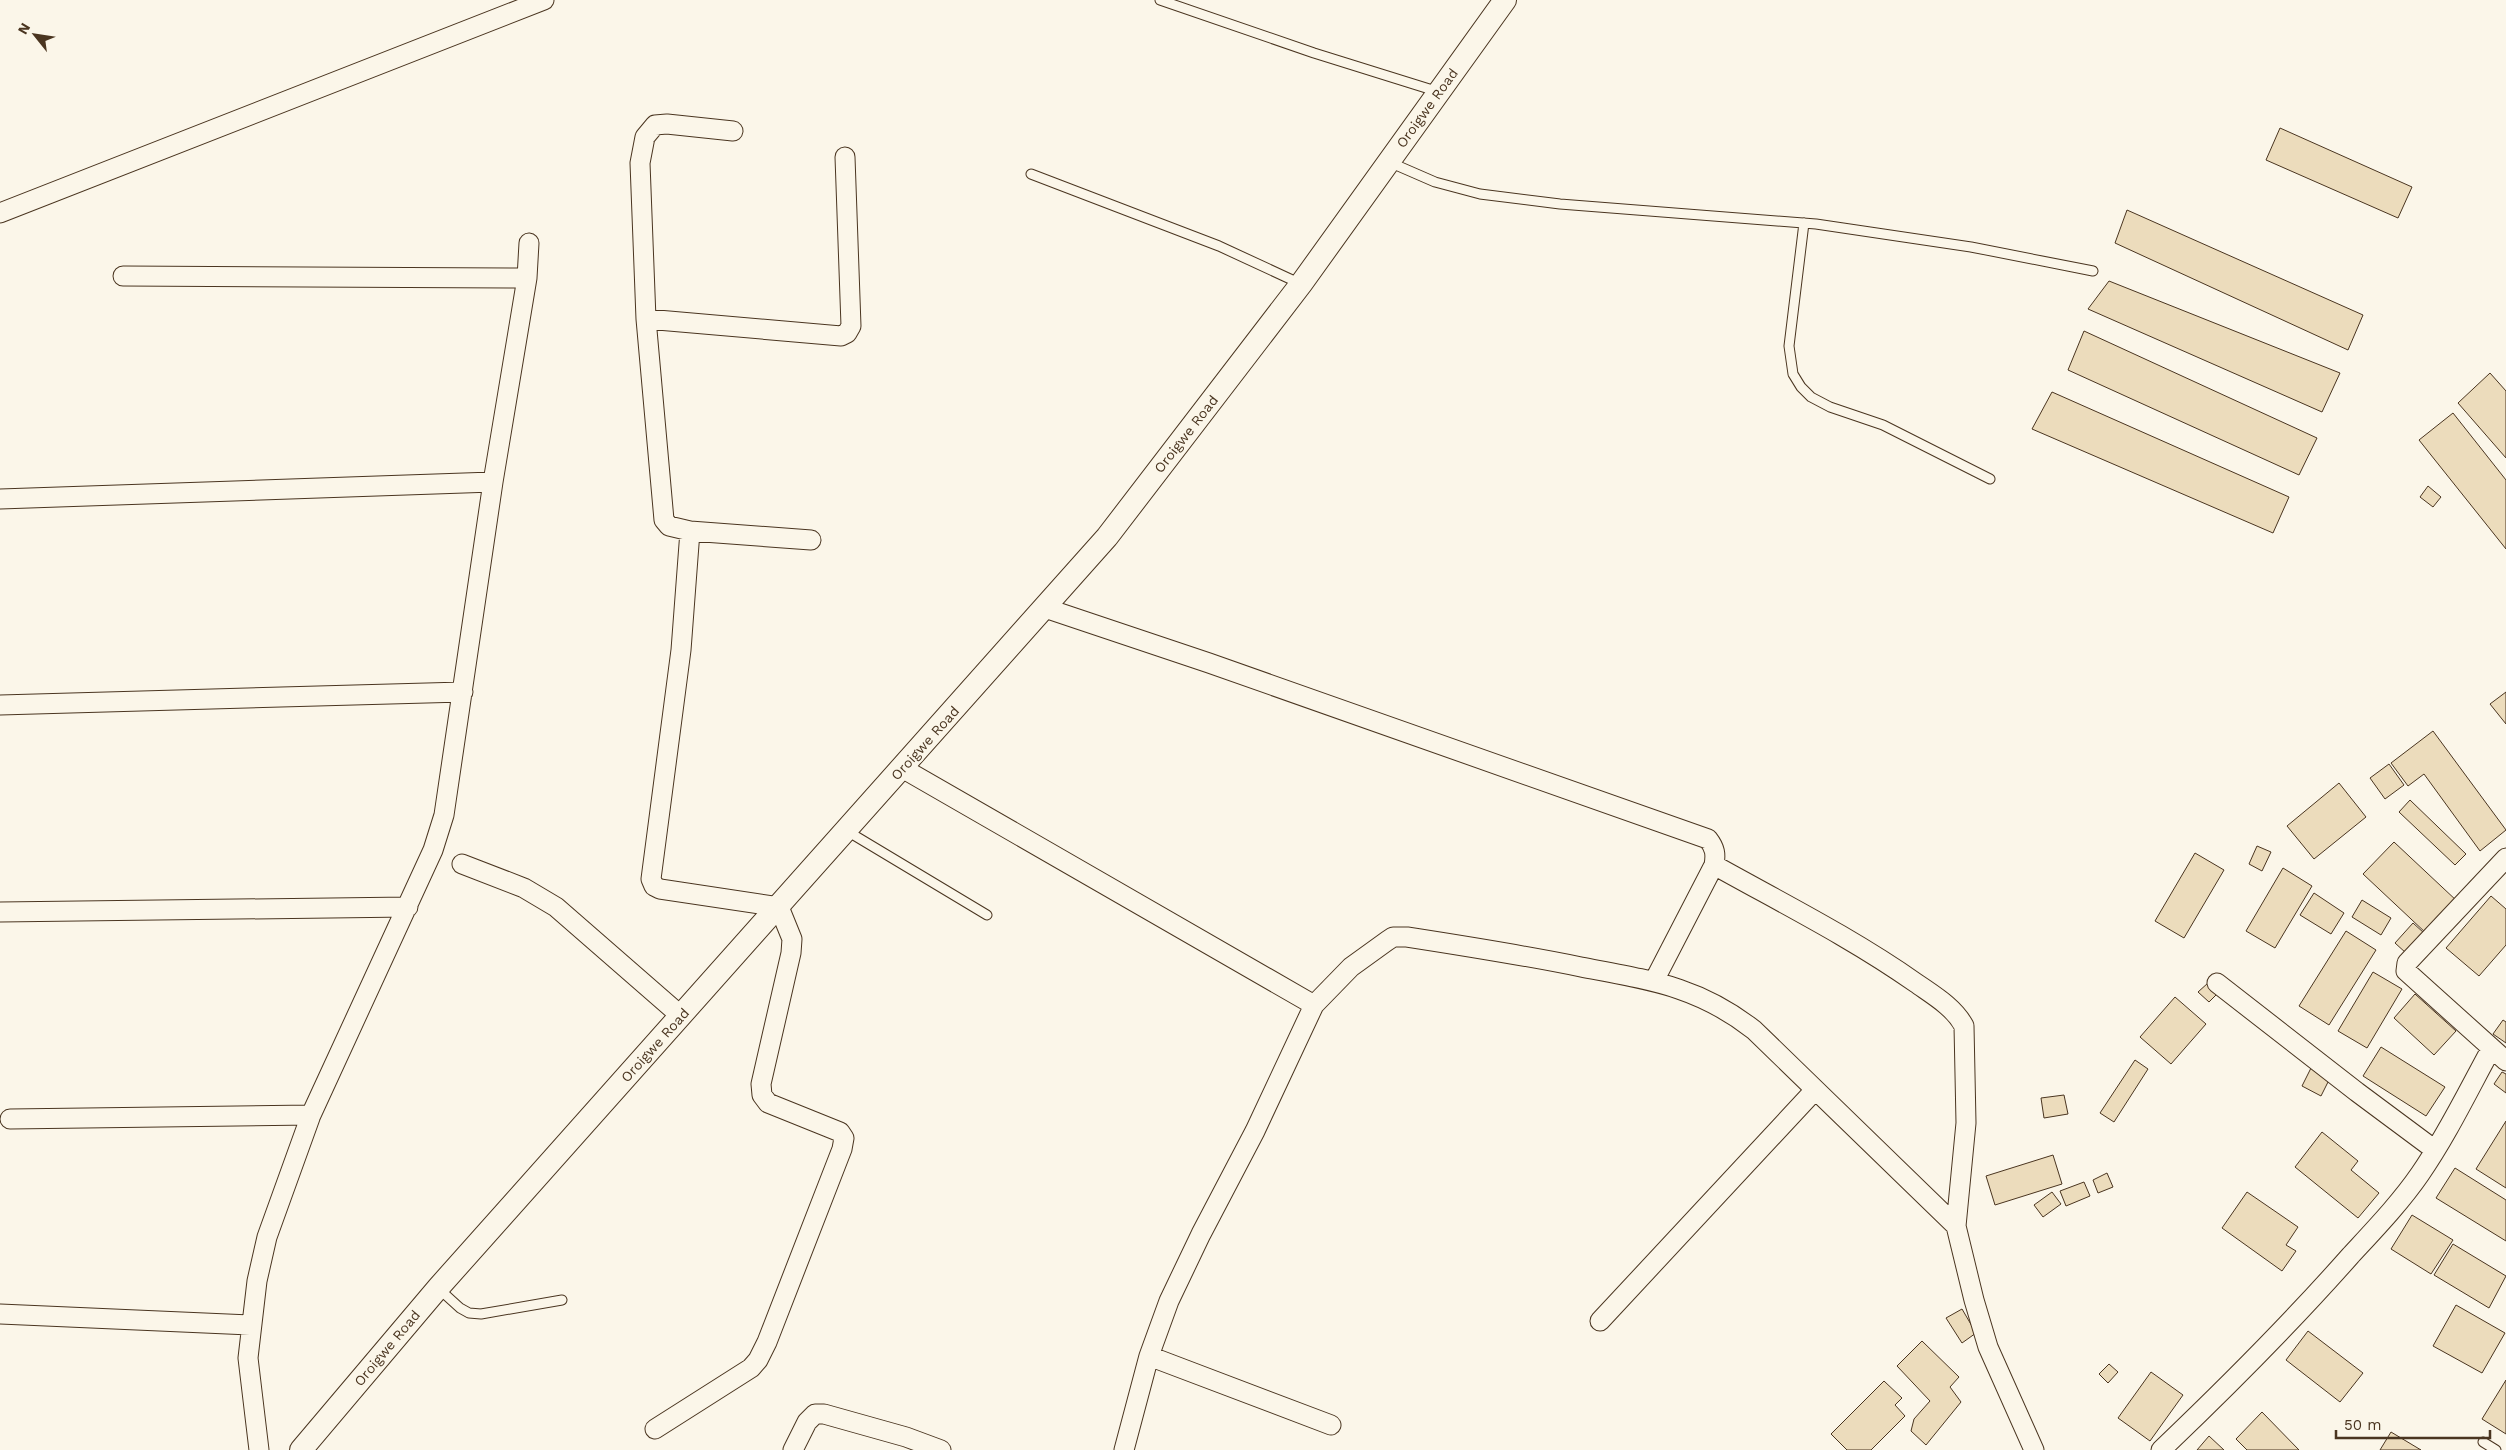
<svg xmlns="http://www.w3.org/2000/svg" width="2506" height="1450" font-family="'Work Sans',sans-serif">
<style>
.building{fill:#ecdcbc;stroke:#4a3520}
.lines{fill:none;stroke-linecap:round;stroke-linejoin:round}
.service-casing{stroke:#4a3520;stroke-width:11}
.minor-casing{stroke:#4a3520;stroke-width:21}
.tertiary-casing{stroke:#4a3520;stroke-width:24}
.service{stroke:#fbf6e9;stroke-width:9}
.minor{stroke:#fbf6e9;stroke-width:19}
.tertiary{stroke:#fbf6e9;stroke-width:22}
.labels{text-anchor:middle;stroke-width:4;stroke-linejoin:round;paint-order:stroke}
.street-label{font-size:14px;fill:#4a3520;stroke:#fbf6e9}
</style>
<rect width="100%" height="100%" fill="#fbf6e9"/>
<path class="building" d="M 2280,128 L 2412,187 L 2398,218 L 2266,160 Z
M 2127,210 L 2363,315 L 2348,350 L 2115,243 Z
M 2109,281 L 2340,373 L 2322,412 L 2088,309 Z
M 2084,331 L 2317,438 L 2299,475 L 2068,370 Z
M 2490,373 L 2506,391 L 2506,458 L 2458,403 Z
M 2052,392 L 2289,497 L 2273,533 L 2032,429 Z
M 2453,413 L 2506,480 L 2506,549 L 2419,440 Z
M 2428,486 L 2441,497 L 2433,507 L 2420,497 Z
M 2506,692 L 2506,724 L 2490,704 Z
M 2433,731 L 2506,830 L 2480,851 L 2424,774 L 2408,786 L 2391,763 Z
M 2389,764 L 2404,785 L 2385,799 L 2370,778 Z
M 2339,783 L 2366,817 L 2314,859 L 2287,826 Z
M 2410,800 L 2466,854 L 2455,865 L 2399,812 Z
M 2394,842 L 2458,902 L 2427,934 L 2363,874 Z
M 2257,846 L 2271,852 L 2262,871 L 2249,864 Z
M 2195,853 L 2224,870 L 2184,938 L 2155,921 Z
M 2283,868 L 2312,886 L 2275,948 L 2246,931 Z
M 2314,893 L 2344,913 L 2331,934 L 2300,915 Z
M 2491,896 L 2506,909 L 2506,945 L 2479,976 L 2446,948 Z
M 2362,900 L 2391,918 L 2381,935 L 2352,917 Z
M 2413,923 L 2424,933 L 2406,953 L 2395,943 Z
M 2346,931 L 2376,950 L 2329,1025 L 2299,1006 Z
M 2373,972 L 2402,989 L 2367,1048 L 2338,1031 Z
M 2208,983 L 2218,993 L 2209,1002 L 2198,992 Z
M 2415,994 L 2456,1031 L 2434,1055 L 2394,1018 Z
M 2175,997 L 2206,1024 L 2171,1064 L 2140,1037 Z
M 2503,1020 L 2506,1022 L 2506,1043 L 2493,1034 Z
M 2381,1047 L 2445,1087 L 2426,1116 L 2363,1076 Z
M 2135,1060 L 2148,1069 L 2114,1122 L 2100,1113 Z
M 2311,1068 L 2330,1078 L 2321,1096 L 2302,1086 Z
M 2502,1072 L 2506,1074 L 2506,1093 L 2494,1084 Z
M 2064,1095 L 2068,1114 L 2044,1118 L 2041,1098 Z
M 2506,1121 L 2506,1188 L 2476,1169 Z
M 2322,1132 L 2358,1161 L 2351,1170 L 2379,1193 L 2358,1218 L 2295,1167 Z
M 2053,1155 L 2062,1184 L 1995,1205 L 1986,1176 Z
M 2455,1168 L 2506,1200 L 2506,1241 L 2436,1198 Z
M 2107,1173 L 2113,1187 L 2098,1193 L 2093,1180 Z
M 2084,1182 L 2090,1196 L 2066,1206 L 2060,1191 Z
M 2052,1192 L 2061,1204 L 2043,1217 L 2034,1205 Z
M 2247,1192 L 2298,1227 L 2286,1245 L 2296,1251 L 2282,1271 L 2222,1228 Z
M 2412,1215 L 2453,1240 L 2431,1274 L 2391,1249 Z
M 2453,1244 L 2506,1276 L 2489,1308 L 2434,1275 Z
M 2456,1305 L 2505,1333 L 2482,1373 L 2433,1346 Z
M 1962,1309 L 1976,1333 L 1962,1343 L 1946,1318 Z
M 2308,1331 L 2363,1373 L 2340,1402 L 2286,1360 Z
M 1922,1341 L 1959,1377 L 1950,1387 L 1961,1402 L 1926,1445 L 1911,1431 L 1914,1419 L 1930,1401 L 1897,1366 Z
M 2109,1364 L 2118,1372 L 2108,1383 L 2099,1374 Z
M 2151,1372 L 2183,1395 L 2150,1441 L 2118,1418 Z
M 2506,1380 L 2506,1434 L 2482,1419 Z
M 1884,1381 L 1902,1398 L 1895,1405 L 1905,1416 L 1871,1450 L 1847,1450 L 1831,1434 Z
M 2262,1412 L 2299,1450 L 2247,1450 L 2236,1439 Z
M 2391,1432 L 2421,1450 L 2380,1450 Z
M 2209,1436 L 2224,1450 L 2197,1450 Z"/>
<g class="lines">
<g class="service-casing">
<path id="service" d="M 1160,0 L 1314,53 L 1439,92
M 1389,162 L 1435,182 L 1480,194 L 1560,204 L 1816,224 L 1971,247 L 2093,271
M 1031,174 L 1219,246 L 1301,284
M 1804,223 L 1789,346 L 1793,374 L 1801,387 L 1811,397 L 1830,407 L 1883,425 L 1990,479
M 847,831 L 987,915
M 438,1288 L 460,1308 L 469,1313 L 481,1314 L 562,1300
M 2483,1442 L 2496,1450"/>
</g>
<g class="minor-casing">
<path id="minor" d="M 0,213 L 544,0
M 123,276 L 527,278
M 646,319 L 841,336 L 847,333 L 851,326 L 845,157
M 0,499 L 493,482
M 690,531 L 811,540
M 1045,608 L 1209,663 L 1708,839 C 1715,848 1716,854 1714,865 L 1654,981
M 0,705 L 463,692
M 902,768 L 1314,1005
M 2506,858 L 2407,963 L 2406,971 L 2506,1061
M 462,864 L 524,888 L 556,907 L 681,1016
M 1714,865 C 1782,903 1852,938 1916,983 C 1933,995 1954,1007 1964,1026 L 1966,1123 L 1956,1226 L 1974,1300 L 1988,1347 L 2034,1450
M 0,912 L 408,907
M 2217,983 L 2357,1092 L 2435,1150
M 10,1119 L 311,1115
M 0,1314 L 250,1325
M 1600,1321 L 1815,1090
M 1149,1356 L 1331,1425
M 655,1429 L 751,1368 L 758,1360 L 767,1342 L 842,1149 L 844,1138 L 840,1132 L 768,1103 L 762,1095 L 761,1084 L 791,953 L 792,939 L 779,907 L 660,889 L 654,886 L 651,879 L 681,650 L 690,531 L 669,526 L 664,520 L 646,319 L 640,163 L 645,137 L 655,125 L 667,124 L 733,131
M 259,1450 L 248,1358 L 257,1281 L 267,1237 L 311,1115 L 433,850 L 444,815 L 493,482 L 527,278 L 529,243
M 793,1450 L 807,1422 L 815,1414 L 824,1414 L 906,1437 L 941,1450
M 1124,1450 L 1149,1356 L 1169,1301 L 1201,1234 L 1255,1131 L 1314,1005 L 1351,967 L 1387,941 L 1393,937 L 1407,937 C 1465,946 1523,955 1581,967 C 1649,980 1698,986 1754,1030 L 1956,1226
M 2161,1450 C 2227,1387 2291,1323 2351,1255 C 2375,1229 2400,1203 2420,1174 C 2447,1135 2468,1091 2491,1049"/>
</g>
<g class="tertiary-casing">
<path id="tertiary" d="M 301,1450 L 438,1288 L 1107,537 L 1301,284 L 1505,0"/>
</g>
<use href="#service" class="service"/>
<use href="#minor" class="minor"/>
<use href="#tertiary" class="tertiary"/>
</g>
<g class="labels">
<g class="street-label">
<text transform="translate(1427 108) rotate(-54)" y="5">Oroigwe Road</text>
<text transform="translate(1186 434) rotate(-52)" y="5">Oroigwe Road</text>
<text transform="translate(925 743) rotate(-48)" y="5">Oroigwe Road</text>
<text transform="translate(655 1045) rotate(-48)" y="5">Oroigwe Road</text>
<text transform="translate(387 1348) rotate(-50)" y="5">Oroigwe Road</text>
</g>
</g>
<g transform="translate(35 35) rotate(300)" stroke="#fbf6e9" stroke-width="4" paint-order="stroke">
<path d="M0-4L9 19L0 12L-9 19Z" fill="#4a3520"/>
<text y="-8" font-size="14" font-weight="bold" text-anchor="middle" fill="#4a3520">N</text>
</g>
<path d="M2336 1430v8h154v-8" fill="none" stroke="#4a3520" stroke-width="2.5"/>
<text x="2344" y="1430" font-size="15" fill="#4a3520" stroke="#fbf6e9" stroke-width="4" paint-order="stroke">50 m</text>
</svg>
